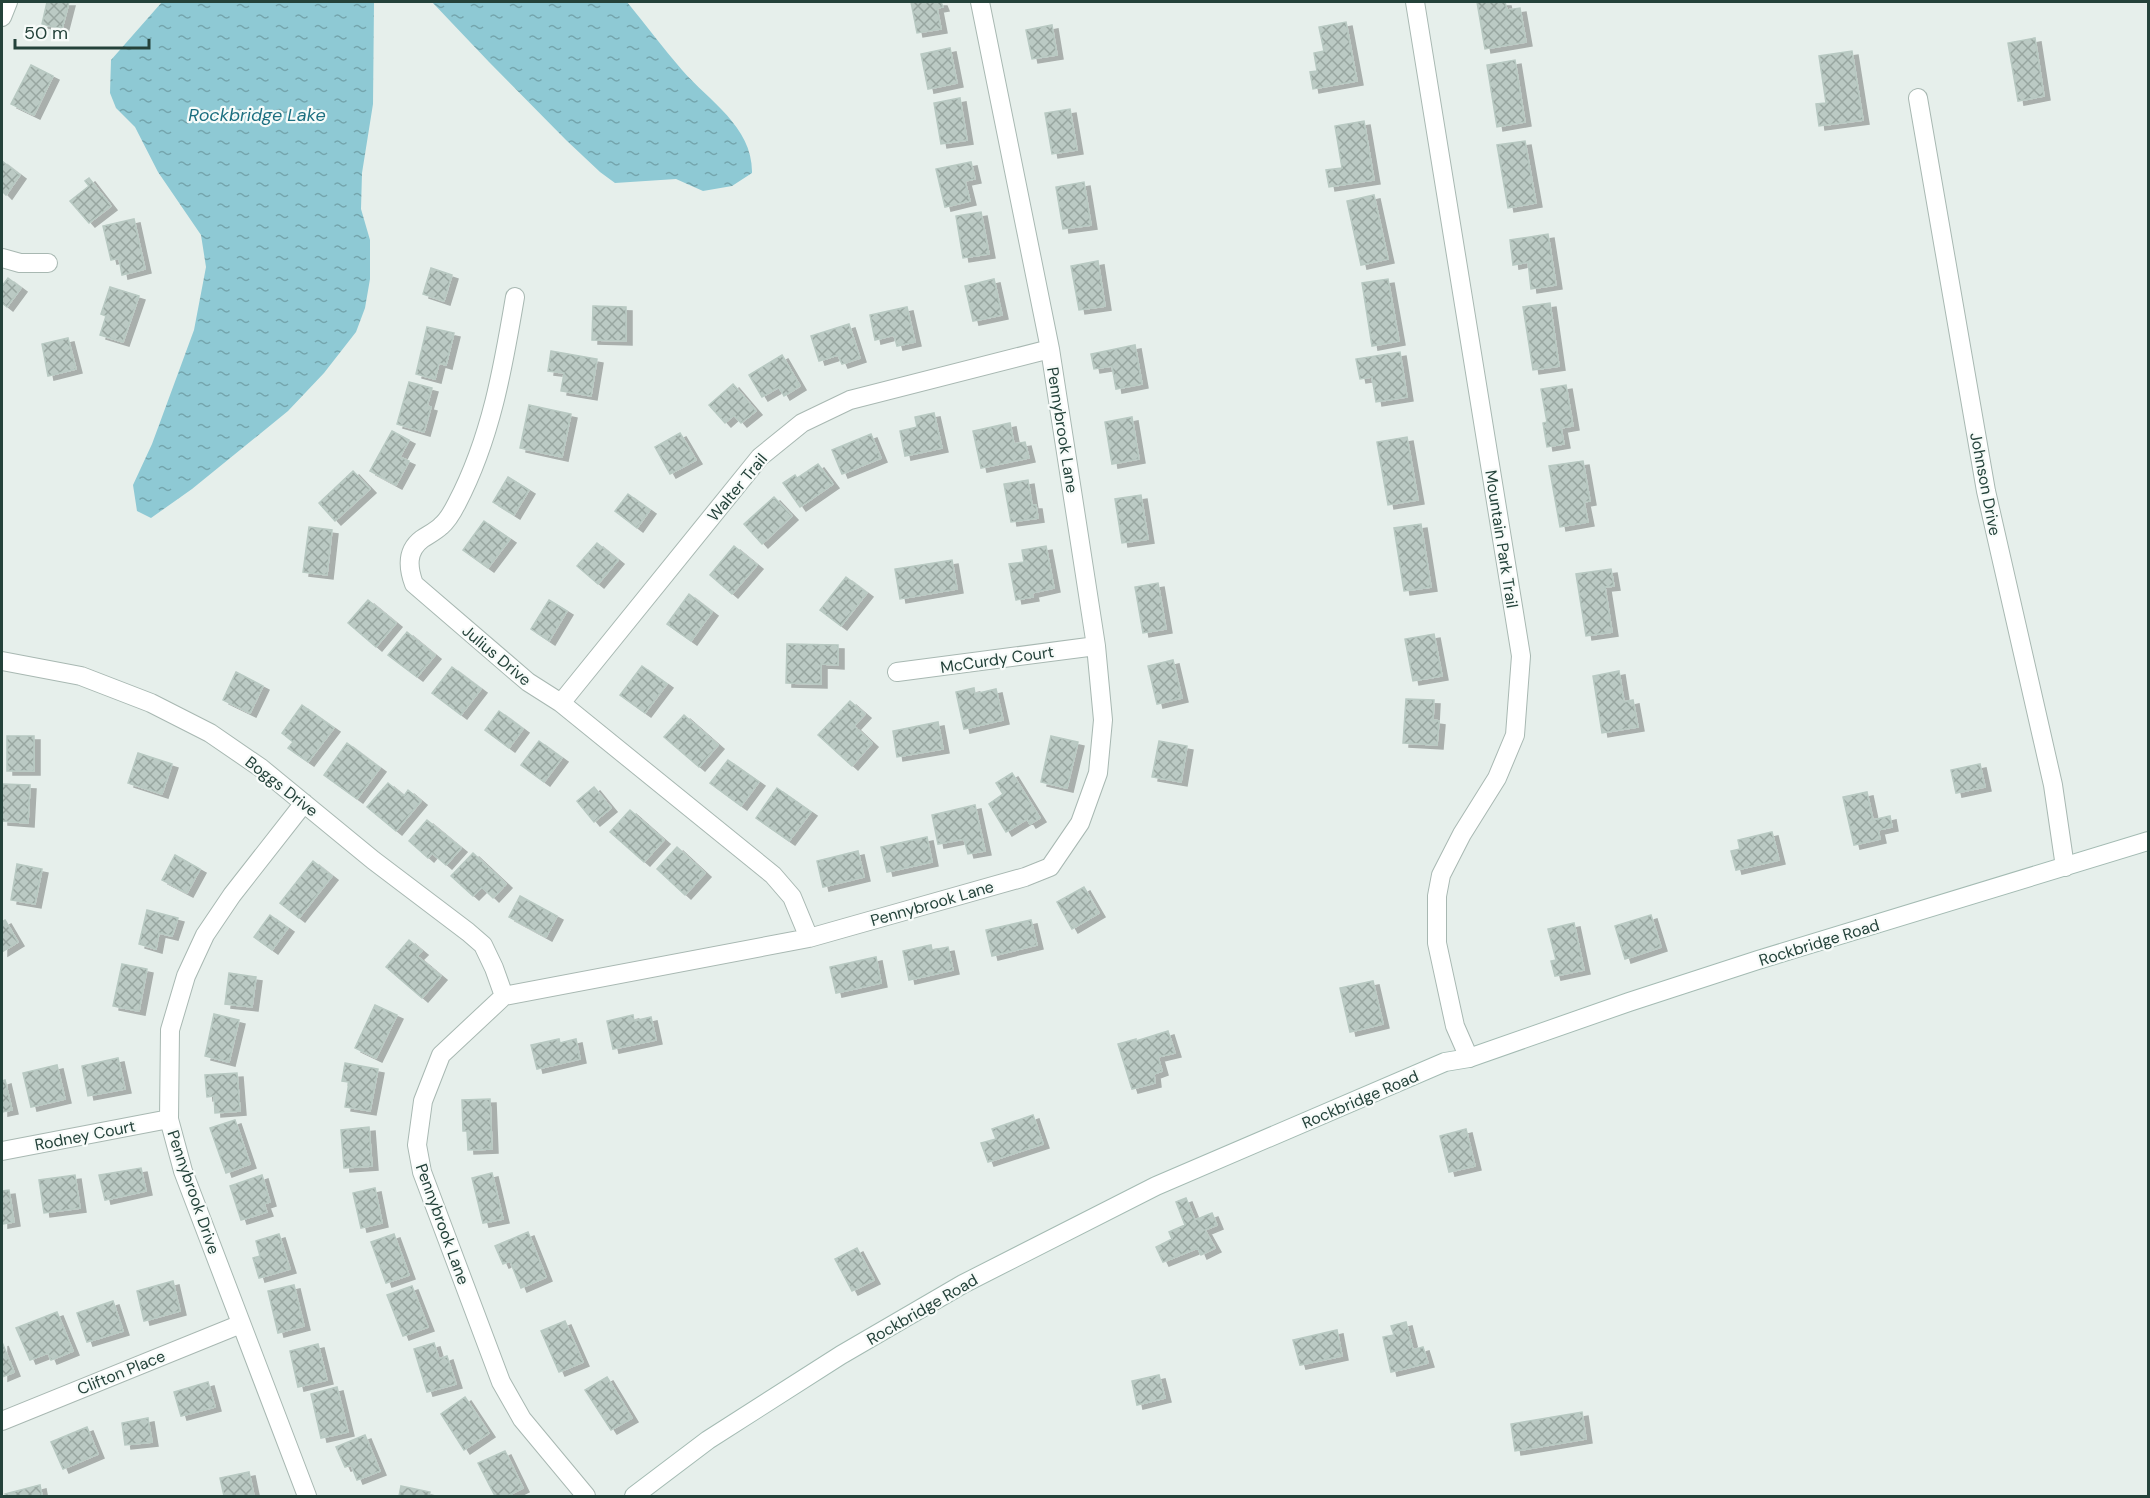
<svg xmlns="http://www.w3.org/2000/svg" width="2150" height="1498" font-family="'DM Sans',sans-serif">
<style>
.water{fill:url(#water-ripples)}
.building{fill:url(#building-cross-hatch);stroke:#b8c9c2;stroke-width:1.5;filter:url(#shadow)}
.lines{fill:none;stroke-linecap:round;stroke-linejoin:round}
.street-casing{stroke:#a8b8b2;stroke-width:20}
.secondary-casing{stroke:#a4bbb3;stroke-width:20}
.street{stroke:#fff;stroke-width:18}
.secondary{stroke:#fff;stroke-width:18}
.labels{text-anchor:middle;stroke-width:4.5;stroke-linejoin:round;paint-order:stroke}
.street-label{font-size:16px;fill:#24423a;stroke:#f7fbf9}
.water-label{font-size:18px;font-style:italic;fill:#1c6f80;stroke:#f7fbf9}
</style>
<defs>
<pattern id="water-ripples" width="26" height="14" patternUnits="userSpaceOnUse" patternTransform="scale(1.5)"><rect width="26" height="14" fill="#8ec9d4"/><path d="M2 4q2-2 4 0t4 0M15 11q2-2 4 0t4 0" fill="none" stroke="#74a5ad"/></pattern>
<pattern id="building-cross-hatch" width="8" height="8" patternUnits="userSpaceOnUse" patternTransform="scale(1.5)"><rect width="8" height="8" fill="#bbcac4"/><path d="M0 0l8 8M0 8l8-8" fill="none" stroke="#98a6a0"/></pattern>
<filter id="shadow"><feDropShadow dx="6" dy="4" stdDeviation="0" flood-color="#0004"/></filter>
</defs>
<rect width="100%" height="100%" fill="#e6efeb"/>
<path class="water" d="M 162,2 L 374,2 L 373,104 L 362,173 L 361,209 L 370,240 L 370,279 L 365,308 L 356,332 L 324,373 L 288,411 L 192,489 L 151,518 L 137,511 L 133,485 L 152,444 L 194,330 L 206,267 L 201,235 L 158,172 L 135,127 L 116,108 L 110,93 L 111,60 Z
M 432,2 L 627,2 C 645,24 663,48 682,70 C 709,101 753,127 752,173 L 732,186 L 703,191 L 676,179 L 615,183 L 600,172 L 566,140 L 489,62 Z"/>
<path class="building" d="M 47,2 L 69,2 L 62,29 L 42,24 Z
M 911,2 L 941,2 L 943,7 L 937,8 L 941,29 L 917,33 Z
M 1477,2 L 1505,2 L 1507,10 L 1520,8 L 1526,42 L 1485,49 Z
M 1346,22 L 1357,81 L 1313,89 L 1310,72 L 1317,71 L 1314,53 L 1324,51 L 1319,27 Z
M 1052,25 L 1057,55 L 1032,59 L 1026,30 Z
M 2035,38 L 2044,96 L 2018,101 L 2008,43 Z
M 950,48 L 957,83 L 928,89 L 921,54 Z
M 1852,51 L 1863,120 L 1819,126 L 1816,104 L 1826,103 L 1819,56 Z
M 1515,60 L 1525,122 L 1497,127 L 1487,65 Z
M 31,65 L 53,76 L 34,115 L 11,104 Z
M 960,98 L 967,140 L 941,144 L 934,103 Z
M 1070,109 L 1077,150 L 1052,154 L 1045,113 Z
M 1364,121 L 1374,180 L 1329,187 L 1326,170 L 1342,168 L 1335,126 Z
M 1525,141 L 1536,203 L 1508,208 L 1497,145 Z
M 2,161 L 20,175 L 6,195 L 2,191 Z
M 971,162 L 975,179 L 965,181 L 970,201 L 945,207 L 936,169 Z
M 89,178 L 111,206 L 89,223 L 70,201 L 89,186 L 85,181 Z
M 1084,182 L 1091,225 L 1063,229 L 1056,187 Z
M 1374,195 L 1388,259 L 1361,265 L 1347,201 Z
M 981,212 L 989,254 L 963,258 L 956,216 Z
M 134,219 L 145,269 L 122,275 L 119,258 L 111,260 L 103,226 Z
M 1548,234 L 1556,285 L 1531,289 L 1528,262 L 1513,265 L 1510,240 Z
M 1098,261 L 1105,306 L 1079,310 L 1071,266 Z
M 431,268 L 452,275 L 444,301 L 423,294 Z
M 8,278 L 21,288 L 7,307 L 2,303 L 2,286 Z
M 994,279 L 1002,315 L 973,321 L 965,286 Z
M 1388,279 L 1399,341 L 1372,346 L 1362,283 Z
M 110,287 L 139,296 L 123,342 L 100,335 L 106,316 L 101,314 Z
M 1550,303 L 1559,366 L 1533,370 L 1523,307 Z
M 593,306 L 626,307 L 626,341 L 592,340 Z
M 907,307 L 915,342 L 897,346 L 894,335 L 875,340 L 870,315 Z
M 849,324 L 860,358 L 842,364 L 838,355 L 819,361 L 811,336 Z
M 427,327 L 454,333 L 446,365 L 439,363 L 435,379 L 416,374 Z
M 68,338 L 76,369 L 48,376 L 42,344 Z
M 1135,345 L 1142,384 L 1116,389 L 1112,366 L 1094,369 L 1091,354 Z
M 551,351 L 597,359 L 591,396 L 561,391 L 564,373 L 548,371 Z
M 1400,352 L 1407,397 L 1376,402 L 1372,377 L 1360,379 L 1356,359 Z
M 782,355 L 800,386 L 784,396 L 779,387 L 762,397 L 749,375 Z
M 409,382 L 432,388 L 427,406 L 431,407 L 424,432 L 397,424 Z
M 733,384 L 756,411 L 741,423 L 734,415 L 725,423 L 709,405 Z
M 1566,385 L 1573,426 L 1561,428 L 1564,444 L 1547,447 L 1543,423 L 1547,422 L 1541,389 Z
M 529,405 L 571,414 L 562,457 L 520,448 Z
M 934,413 L 942,448 L 905,456 L 900,431 L 917,427 L 915,417 Z
M 1132,417 L 1139,459 L 1112,464 L 1105,422 Z
M 1010,423 L 1014,444 L 1025,442 L 1029,458 L 981,468 L 973,431 Z
M 392,431 L 409,440 L 400,457 L 409,461 L 396,485 L 370,471 Z
M 680,433 L 696,460 L 670,474 L 655,447 Z
M 871,434 L 881,458 L 842,474 L 832,450 Z
M 1407,437 L 1418,500 L 1388,505 L 1377,442 Z
M 1583,461 L 1590,501 L 1584,502 L 1588,522 L 1560,527 L 1549,466 Z
M 818,464 L 833,484 L 800,507 L 783,483 L 795,475 L 797,478 Z
M 353,471 L 370,489 L 335,521 L 319,503 Z
M 508,477 L 529,490 L 514,515 L 493,502 Z
M 1028,480 L 1032,505 L 1036,505 L 1038,518 L 1011,522 L 1004,484 Z
M 628,494 L 650,510 L 637,528 L 615,511 Z
M 1141,495 L 1148,539 L 1122,543 L 1115,499 Z
M 774,497 L 792,516 L 762,544 L 744,524 Z
M 484,521 L 510,539 L 488,568 L 463,550 Z
M 1421,524 L 1431,587 L 1404,591 L 1394,528 Z
M 309,527 L 332,530 L 327,575 L 303,572 Z
M 597,543 L 618,560 L 598,584 L 577,566 Z
M 734,546 L 757,565 L 732,594 L 710,575 Z
M 1046,546 L 1054,588 L 1032,593 L 1033,597 L 1016,600 L 1009,564 L 1024,562 L 1022,550 Z
M 952,560 L 957,589 L 900,599 L 895,569 Z
M 1611,569 L 1614,586 L 1605,587 L 1612,632 L 1586,636 L 1576,574 Z
M 846,577 L 867,593 L 841,626 L 820,610 Z
M 1158,583 L 1166,629 L 1143,633 L 1135,587 Z
M 689,594 L 712,612 L 691,641 L 667,624 Z
M 368,600 L 396,623 L 376,647 L 348,623 Z
M 549,600 L 567,611 L 549,641 L 531,629 Z
M 407,632 L 435,655 L 417,677 L 388,655 Z
M 1434,634 L 1442,676 L 1413,681 L 1405,639 Z
M 787,644 L 838,645 L 838,665 L 821,664 L 821,684 L 786,683 Z
M 1173,660 L 1182,698 L 1157,704 L 1148,666 Z
M 642,666 L 667,684 L 645,713 L 620,695 Z
M 452,667 L 481,689 L 461,715 L 432,693 Z
M 1619,671 L 1624,702 L 1633,700 L 1638,727 L 1602,733 L 1593,676 Z
M 236,672 L 263,686 L 250,713 L 223,700 Z
M 974,688 L 975,694 L 996,689 L 1003,720 L 964,729 L 956,692 Z
M 1406,699 L 1434,700 L 1433,720 L 1439,721 L 1437,745 L 1403,743 Z
M 850,701 L 865,714 L 854,726 L 872,743 L 852,766 L 818,735 Z
M 302,705 L 334,728 L 308,762 L 288,748 L 293,742 L 282,733 Z
M 499,711 L 523,729 L 509,748 L 485,730 Z
M 684,715 L 718,745 L 699,767 L 664,737 Z
M 938,722 L 943,749 L 897,757 L 893,731 Z
M 7,736 L 34,736 L 34,771 L 7,771 Z
M 1051,736 L 1078,742 L 1067,788 L 1041,782 Z
M 539,741 L 562,758 L 544,782 L 521,765 Z
M 1159,741 L 1187,746 L 1181,782 L 1152,777 Z
M 347,743 L 380,768 L 357,799 L 324,775 Z
M 138,753 L 172,764 L 162,794 L 128,783 Z
M 728,760 L 759,782 L 741,806 L 710,783 Z
M 1980,764 L 1985,787 L 1956,793 L 1951,770 Z
M 1012,773 L 1040,818 L 1030,824 L 1027,819 L 1006,832 L 989,804 L 1003,794 L 996,783 Z
M 388,783 L 404,796 L 408,790 L 421,801 L 396,831 L 367,807 Z
M 2,784 L 30,785 L 28,823 L 2,821 Z
M 594,787 L 611,808 L 594,822 L 577,801 Z
M 777,788 L 811,812 L 789,841 L 756,818 Z
M 1867,792 L 1873,820 L 1890,816 L 1892,827 L 1878,830 L 1880,839 L 1854,845 L 1843,797 Z
M 975,805 L 985,851 L 968,854 L 964,839 L 938,844 L 932,815 Z
M 630,810 L 664,840 L 644,862 L 610,832 Z
M 427,820 L 461,848 L 446,865 L 432,853 L 428,858 L 409,841 Z
M 1772,832 L 1779,860 L 1736,870 L 1731,851 L 1740,849 L 1738,840 Z
M 927,837 L 932,862 L 887,872 L 881,847 Z
M 677,847 L 705,873 L 685,895 L 657,869 Z
M 858,851 L 864,877 L 823,887 L 817,861 Z
M 473,853 L 506,884 L 493,898 L 482,887 L 473,896 L 451,876 Z
M 175,855 L 200,869 L 187,893 L 162,880 Z
M 313,861 L 332,876 L 299,918 L 280,903 Z
M 17,864 L 42,869 L 35,904 L 11,900 Z
M 1084,887 L 1099,913 L 1072,929 L 1057,902 Z
M 520,896 L 557,916 L 546,937 L 509,917 Z
M 147,910 L 178,918 L 172,936 L 159,933 L 156,949 L 139,944 Z
M 270,915 L 288,928 L 272,950 L 254,937 Z
M 1651,915 L 1661,947 L 1625,959 L 1615,926 Z
M 5,920 L 18,942 L 2,952 L 2,922 Z
M 1031,920 L 1037,945 L 992,956 L 986,930 Z
M 1574,923 L 1584,970 L 1555,976 L 1551,961 L 1556,960 L 1548,929 Z
M 409,940 L 422,951 L 417,956 L 441,976 L 422,998 L 386,967 Z
M 931,945 L 932,950 L 948,947 L 953,970 L 909,980 L 903,951 Z
M 876,957 L 881,983 L 836,993 L 830,967 Z
M 122,964 L 147,969 L 139,1011 L 113,1006 Z
M 229,973 L 256,977 L 252,1007 L 225,1004 Z
M 1373,981 L 1383,1024 L 1350,1032 L 1340,988 Z
M 375,1005 L 397,1015 L 376,1058 L 355,1048 Z
M 214,1014 L 239,1020 L 229,1062 L 205,1056 Z
M 633,1015 L 634,1021 L 651,1017 L 656,1040 L 613,1049 L 607,1021 Z
M 1168,1031 L 1175,1053 L 1158,1057 L 1162,1071 L 1154,1074 L 1155,1083 L 1132,1089 L 1118,1044 L 1136,1039 L 1136,1041 Z
M 559,1039 L 560,1043 L 576,1039 L 580,1059 L 537,1069 L 531,1045 Z
M 118,1058 L 125,1089 L 88,1096 L 82,1066 Z
M 345,1063 L 378,1069 L 370,1111 L 345,1107 L 349,1082 L 342,1081 Z
M 57,1065 L 65,1099 L 31,1107 L 23,1073 Z
M 237,1073 L 240,1111 L 215,1113 L 214,1096 L 207,1097 L 205,1075 Z
M 5,1080 L 12,1110 L 2,1112 L 2,1081 Z
M 490,1099 L 492,1149 L 468,1150 L 467,1131 L 463,1131 L 462,1100 Z
M 1033,1115 L 1043,1144 L 988,1162 L 981,1143 L 996,1139 L 992,1129 Z
M 235,1120 L 250,1164 L 226,1173 L 210,1128 Z
M 369,1127 L 372,1166 L 344,1168 L 341,1130 Z
M 1466,1129 L 1475,1166 L 1449,1172 L 1440,1136 Z
M 141,1168 L 146,1191 L 105,1200 L 99,1175 Z
M 492,1173 L 503,1219 L 483,1223 L 472,1178 Z
M 75,1175 L 80,1208 L 44,1213 L 39,1180 Z
M 262,1175 L 270,1202 L 264,1204 L 267,1212 L 241,1220 L 230,1186 Z
M 375,1188 L 382,1223 L 361,1228 L 353,1193 Z
M 9,1190 L 14,1222 L 2,1224 L 2,1191 Z
M 1186,1198 L 1195,1220 L 1212,1213 L 1217,1225 L 1205,1230 L 1215,1248 L 1201,1255 L 1198,1248 L 1163,1262 L 1156,1247 L 1172,1239 L 1169,1232 L 1185,1225 L 1176,1202 Z
M 528,1232 L 546,1277 L 521,1288 L 510,1261 L 503,1264 L 495,1246 Z
M 279,1234 L 290,1269 L 259,1278 L 253,1258 L 260,1256 L 256,1241 Z
M 394,1234 L 409,1275 L 386,1283 L 371,1242 Z
M 857,1248 L 874,1280 L 852,1291 L 835,1259 Z
M 173,1281 L 180,1311 L 144,1321 L 137,1291 Z
M 294,1285 L 304,1326 L 278,1333 L 268,1291 Z
M 412,1286 L 428,1327 L 403,1336 L 387,1295 Z
M 113,1301 L 123,1331 L 87,1342 L 77,1313 Z
M 57,1312 L 73,1351 L 51,1360 L 48,1353 L 30,1360 L 16,1328 Z
M 565,1321 L 583,1362 L 559,1372 L 541,1331 Z
M 1406,1322 L 1413,1350 L 1423,1347 L 1428,1363 L 1391,1372 L 1383,1337 L 1394,1335 L 1391,1326 Z
M 1337,1330 L 1342,1356 L 1300,1365 L 1293,1340 Z
M 2,1342 L 14,1372 L 2,1377 Z
M 434,1343 L 439,1359 L 447,1356 L 456,1384 L 427,1392 L 414,1349 Z
M 318,1344 L 327,1380 L 298,1387 L 290,1351 Z
M 1159,1375 L 1165,1398 L 1137,1405 L 1132,1381 Z
M 607,1377 L 632,1418 L 611,1430 L 585,1390 Z
M 208,1382 L 215,1407 L 181,1416 L 174,1392 Z
M 337,1387 L 348,1432 L 321,1438 L 311,1394 Z
M 465,1397 L 489,1433 L 464,1450 L 441,1414 Z
M 1582,1412 L 1586,1439 L 1515,1451 L 1511,1424 Z
M 148,1418 L 152,1442 L 125,1445 L 122,1423 Z
M 87,1427 L 98,1454 L 63,1469 L 51,1442 Z
M 365,1435 L 380,1471 L 357,1480 L 351,1465 L 345,1467 L 336,1447 Z
M 505,1451 L 523,1488 L 507,1496 L 495,1496 L 478,1463 Z
M 249,1472 L 254,1496 L 224,1496 L 220,1478 Z
M 40,1485 L 42,1496 L 6,1496 L 5,1494 Z
M 401,1486 L 430,1492 L 429,1496 L 399,1496 Z"/>
<g class="lines">
<g class="street-casing">
<path id="street" d="M 1415,2 L 1521,656 L 1515,735 L 1497,778 L 1462,834 L 1441,875 L 1437,896 L 1437,943 L 1455,1026 L 1469,1058
M 2,17 L 8,2
M 1918,98 L 1986,491 L 2053,785 L 2065,867
M 2,258 L 20,263 L 48,263
M 515,297 C 503,368 491,438 457,503 C 453,511 447,521 441,526 C 436,531 428,535 422,539 C 406,551 408,568 414,584 L 528,682 L 561,703 L 773,875 L 792,897 L 809,938
M 2,661 L 81,676 L 151,703 L 210,733 L 261,768 L 373,860 L 468,932 L 483,945 L 494,968 L 504,996
M 897,672 L 1096,646
M 561,703 L 760,457 L 802,423 L 850,400 L 1050,349
M 304,803 L 232,895 L 205,935 L 186,976 L 170,1030 L 169,1119 L 183,1171 L 307,1496
M 2,1151 L 169,1119
M 2,1421 L 241,1324
M 586,1496 L 522,1419 L 501,1382 L 422,1172 L 417,1145 L 423,1101 L 441,1055 L 504,996 L 809,938 L 1025,877 L 1050,867 L 1080,823 L 1098,773 L 1103,720 L 1096,646 L 1050,349 L 980,2"/>
</g>
<g class="secondary-casing">
<path id="secondary" d="M 634,1496 L 708,1440 L 841,1355 L 963,1284 L 1156,1186 L 1445,1062 L 1469,1058 L 1629,1002 L 1758,960 L 2148,841"/>
</g>
<use href="#street" class="street"/>
<use href="#secondary" class="secondary"/>
</g>
<g class="labels">
<g class="street-label">
<text transform="translate(1063 430) rotate(81)" y="6">Pennybrook Lane</text>
<text transform="translate(1986 484) rotate(79)" y="6">Johnson Drive</text>
<text transform="translate(737 487) rotate(-50)" y="6">Walter Trail</text>
<text transform="translate(1502 539) rotate(81)" y="6">Mountain Park Trail</text>
<text transform="translate(497 655) rotate(40)" y="6">Julius Drive</text>
<text transform="translate(997 659) rotate(-8)" y="6">McCurdy Court</text>
<text transform="translate(282 786) rotate(38)" y="6">Boggs Drive</text>
<text transform="translate(932 903) rotate(-16)" y="6">Pennybrook Lane</text>
<text transform="translate(1819 942) rotate(-17)" y="6">Rockbridge Road</text>
<text transform="translate(1360 1099) rotate(-23)" y="6">Rockbridge Road</text>
<text transform="translate(85 1135) rotate(-11)" y="6">Rodney Court</text>
<text transform="translate(194 1192) rotate(71)" y="6">Pennybrook Drive</text>
<text transform="translate(443 1224) rotate(70)" y="6">Pennybrook Lane</text>
<text transform="translate(922 1309) rotate(-30)" y="6">Rockbridge Road</text>
<text transform="translate(121 1372) rotate(-22)" y="6">Clifton Place</text>
</g>
<g class="water-label">
<text x="257" y="121">Rockbridge Lake</text>
</g>
</g>
<rect width="2150" height="1498" fill="none" stroke="#24423a" stroke-width="6"/>
<path d="M15 39v9h134v-9" fill="none" stroke="#24423a" stroke-width="3"/>
<text x="24" y="39" font-size="18" fill="#24423a" stroke="#f7fbf9" stroke-width="4.5" paint-order="stroke">50 m</text>
</svg>
